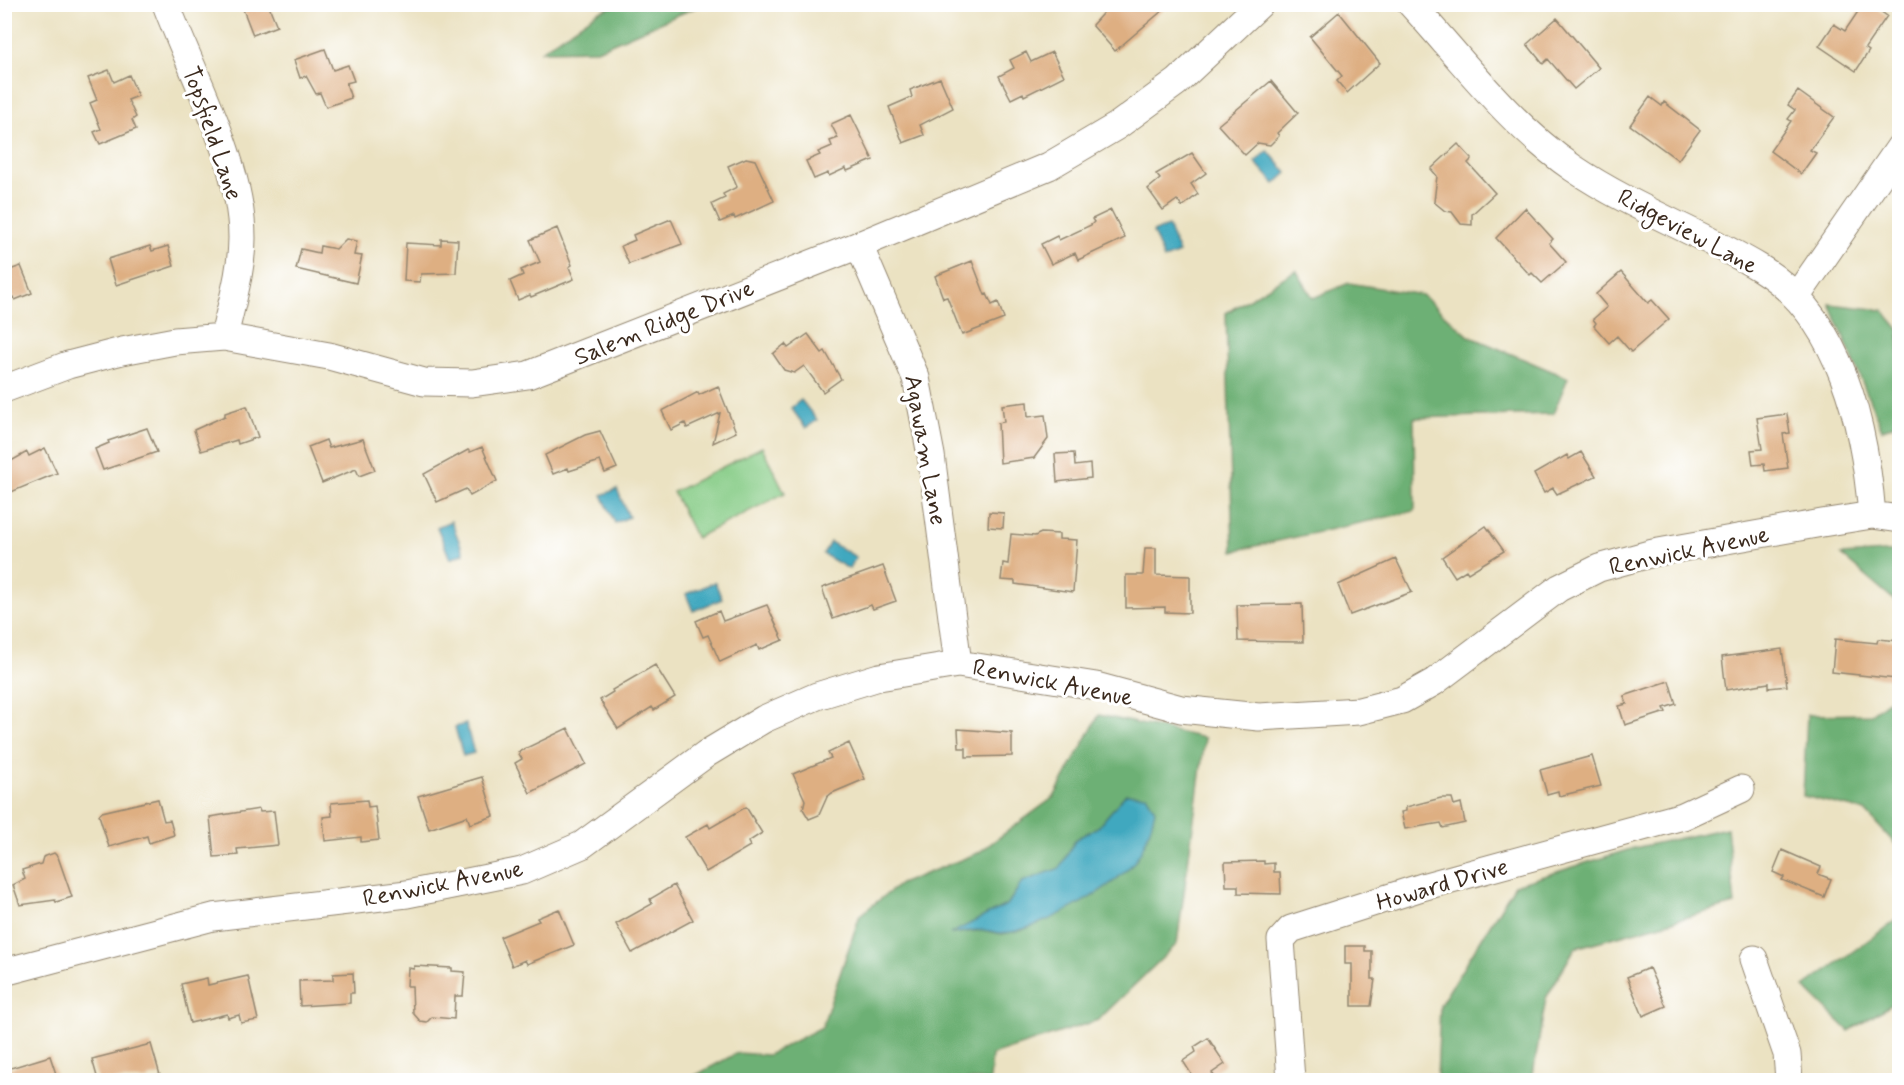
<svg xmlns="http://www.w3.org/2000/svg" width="1904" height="1085" font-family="Mynerve,sans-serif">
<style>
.green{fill:#87cc87;stroke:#617b52;stroke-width:1.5}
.forest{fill:#6db074;stroke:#546d49;stroke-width:1.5;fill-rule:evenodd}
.water{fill:#3fa8bf;stroke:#3d696e;stroke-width:1.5}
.building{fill:#deaf82}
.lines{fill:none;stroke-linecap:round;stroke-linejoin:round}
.minor-casing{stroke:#938670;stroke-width:29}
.minor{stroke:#fff;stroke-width:27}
.labels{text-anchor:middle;stroke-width:6;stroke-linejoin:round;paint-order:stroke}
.street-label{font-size:24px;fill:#3b2a1e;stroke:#fff}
</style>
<rect width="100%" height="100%" fill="#fff"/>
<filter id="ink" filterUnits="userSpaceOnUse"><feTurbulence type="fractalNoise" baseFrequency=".0167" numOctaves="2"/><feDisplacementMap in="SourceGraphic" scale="12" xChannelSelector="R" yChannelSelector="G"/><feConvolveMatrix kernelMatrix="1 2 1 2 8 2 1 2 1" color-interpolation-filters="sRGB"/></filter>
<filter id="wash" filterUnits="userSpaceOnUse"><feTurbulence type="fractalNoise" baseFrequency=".008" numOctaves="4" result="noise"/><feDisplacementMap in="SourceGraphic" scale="24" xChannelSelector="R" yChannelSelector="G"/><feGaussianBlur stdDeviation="1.35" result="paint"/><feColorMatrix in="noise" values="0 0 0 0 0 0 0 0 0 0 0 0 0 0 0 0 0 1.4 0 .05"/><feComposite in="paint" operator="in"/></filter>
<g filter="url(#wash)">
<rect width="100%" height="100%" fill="#ebe2c2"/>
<path class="green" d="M 762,447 L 785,493 L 696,538 L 673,492 Z"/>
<path class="forest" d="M 616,5 L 701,5 L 597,50 L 541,51 L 598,12 Z
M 1296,270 L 1313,298 L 1349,283 L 1422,295 L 1469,336 L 1568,378 L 1553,414 L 1414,418 L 1415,511 L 1233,551 L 1226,313 Z
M 1830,304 L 1883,310 L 1899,329 L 1899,422 L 1882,430 Z
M 1899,551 L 1899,604 L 1841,555 Z
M 1899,692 L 1899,848 L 1865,811 L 1803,796 L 1807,715 L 1871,714 Z
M 1099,715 L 1205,738 L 1177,944 L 1098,1020 L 992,1055 L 990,1080 L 687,1080 L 737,1053 L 768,1055 L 822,1027 L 860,915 L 900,884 L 978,853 L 1054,797 ZM 1126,794 L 1023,930 L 1002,934 L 983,930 L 952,934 L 1008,904 L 1022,882 L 1060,868 L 1076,839 L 1098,827 Z
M 1727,828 L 1735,904 L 1575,948 L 1546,998 L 1532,1080 L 1437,1080 L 1440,1005 L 1515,885 L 1634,848 Z
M 1899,904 L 1899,1000 L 1849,1031 L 1804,987 L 1896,920 Z"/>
<path class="water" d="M 1268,151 L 1287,173 L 1275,184 L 1255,162 Z
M 1168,226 L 1179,253 L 1164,259 L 1153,232 Z
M 801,400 L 817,420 L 806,428 L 791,408 Z
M 617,489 L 629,517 L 615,523 L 602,495 Z
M 451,521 L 464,553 L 450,559 L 437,527 Z
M 830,542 L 856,557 L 849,569 L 823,554 Z
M 715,582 L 722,599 L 693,611 L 686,594 Z
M 466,724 L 474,753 L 463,756 L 455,727 Z
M 1126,794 L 1146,795 L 1155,810 C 1151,829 1146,845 1135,861 C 1115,888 1038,931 1004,933 C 997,934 989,930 982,930 C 971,930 960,933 950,934 L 1008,904 L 1022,882 L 1060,868 L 1076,839 L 1098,827 Z"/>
<g id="blocks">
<path class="building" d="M 241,4 L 268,4 L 277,26 L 253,35 Z
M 1111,4 L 1170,4 L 1115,51 L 1092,25 Z
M 1863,4 L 1870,4 L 1887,16 L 1865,48 L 1869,51 L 1856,71 L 1819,46 L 1834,24 L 1845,31 Z
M 1339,12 L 1380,63 L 1347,93 L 1337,81 L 1342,76 L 1310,37 Z
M 1557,18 L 1599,68 L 1574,89 L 1548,59 L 1543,64 L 1527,44 Z
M 325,49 L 333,70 L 348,65 L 354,81 L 346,83 L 351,98 L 326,107 L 320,93 L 316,94 L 306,76 L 300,78 L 294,60 Z
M 1026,52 L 1031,62 L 1052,52 L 1064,76 L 1024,96 L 1023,93 L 1011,99 L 999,76 L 1014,68 L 1010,60 Z
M 109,70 L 114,82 L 129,75 L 138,96 L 128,100 L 136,117 L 132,120 L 136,129 L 100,144 L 94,132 L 101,129 L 90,103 L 97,100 L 88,78 Z
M 940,78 L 953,108 L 920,125 L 924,135 L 903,143 L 889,107 L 912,97 L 910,90 Z
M 1271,81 L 1298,113 L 1277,133 L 1279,136 L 1270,145 L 1258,143 L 1245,155 L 1218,125 Z
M 1798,91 L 1834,117 L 1810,150 L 1816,153 L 1801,174 L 1770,151 L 1791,121 L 1788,119 L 1795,110 L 1788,105 Z
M 1650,97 L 1662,106 L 1664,102 L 1700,130 L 1678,160 L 1630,125 Z
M 851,115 L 873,160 L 852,169 L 847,171 L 846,168 L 829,176 L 828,173 L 814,179 L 806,161 L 820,155 L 818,152 L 832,146 L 830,141 L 838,138 L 831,124 Z
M 1458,144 L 1472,159 L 1468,163 L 1495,193 L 1472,214 L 1472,225 L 1461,224 L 1452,212 L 1445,211 L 1434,202 L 1437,176 L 1431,169 Z
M 1192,153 L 1206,173 L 1191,184 L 1198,194 L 1182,207 L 1177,200 L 1163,210 L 1148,189 L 1160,179 L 1156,174 Z
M 746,158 L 755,160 L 774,201 L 735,219 L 734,216 L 720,222 L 712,204 L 725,198 L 723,194 L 737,187 L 728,166 Z
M 1525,208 L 1553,239 L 1549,243 L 1566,262 L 1542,283 L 1532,273 L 1530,275 L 1496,238 Z
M 1111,210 L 1125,238 L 1078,260 L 1075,253 L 1051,264 L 1041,244 L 1057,236 L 1059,240 L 1091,225 L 1094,222 L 1092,219 Z
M 671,219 L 682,244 L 629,264 L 621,246 L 635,240 L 633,235 Z
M 557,228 L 572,265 L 569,267 L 574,279 L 531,297 L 530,295 L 518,300 L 510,281 L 523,275 L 521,270 L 540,262 L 530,240 Z
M 346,239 L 357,241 L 354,255 L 362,256 L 356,283 L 296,269 L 301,249 L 319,253 L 320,246 L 336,249 Z
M 441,239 L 458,240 L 456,273 L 421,274 L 420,282 L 404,281 L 406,243 L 441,245 Z
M 150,246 L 152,251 L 168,246 L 174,266 L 116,285 L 108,259 Z
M 972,261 L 985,295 L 987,294 L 992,305 L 998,302 L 1004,319 L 962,335 L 947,297 L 943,298 L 935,276 Z
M 21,266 L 32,293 L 15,300 L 14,297 L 4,301 L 4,272 Z
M 1621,272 L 1648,303 L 1652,300 L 1669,319 L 1631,352 L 1617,336 L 1609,343 L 1594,326 L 1596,323 L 1593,319 L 1607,307 L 1596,294 Z
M 808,334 L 822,353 L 825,351 L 841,379 L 823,392 L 804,366 L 794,373 L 784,370 L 773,354 L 785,344 L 788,348 Z
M 718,386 L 736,432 L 713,443 L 720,413 L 687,428 L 685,423 L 671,430 L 662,411 L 698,392 L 699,395 Z
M 1027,402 L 1028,417 L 1045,415 L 1048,439 L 1034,458 L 1000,463 L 998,423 L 1004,422 L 1002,405 Z
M 247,406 L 258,437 L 238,444 L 237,440 L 201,451 L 194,430 L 225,416 L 225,413 Z
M 1787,414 L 1790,433 L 1783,434 L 1788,468 L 1765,471 L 1764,464 L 1753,465 L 1751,450 L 1762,449 L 1757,418 Z
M 147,428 L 157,452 L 103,470 L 95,449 L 109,443 L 108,441 Z
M 600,431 L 617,468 L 605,473 L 600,461 L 569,471 L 568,468 L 553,474 L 545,455 L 585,435 Z
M 363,439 L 375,470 L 359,476 L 356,469 L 322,483 L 308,447 L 326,440 L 329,448 Z
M 482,447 L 497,481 L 470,496 L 466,489 L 437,502 L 424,474 L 468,450 L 470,452 Z
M 45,448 L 57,473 L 4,495 L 4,465 L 27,452 L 29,456 Z
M 1581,452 L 1596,476 L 1557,494 L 1553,488 L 1544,493 L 1534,474 L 1567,455 L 1569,459 Z
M 1074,453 L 1075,466 L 1090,464 L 1091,478 L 1057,482 L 1055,454 Z
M 989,512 L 1004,513 L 1003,528 L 988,527 Z
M 1486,526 L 1504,551 L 1468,573 L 1466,570 L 1455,577 L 1442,557 Z
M 1041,533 L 1059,534 L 1059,539 L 1077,540 L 1073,592 L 1015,584 L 1015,581 L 1001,580 L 1003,563 L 1008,564 L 1011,534 L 1035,536 Z
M 1145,548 L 1156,548 L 1156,575 L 1190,576 L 1190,613 L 1165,612 L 1165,607 L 1126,608 L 1126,575 L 1143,575 Z
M 1396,559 L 1412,592 L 1350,615 L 1338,585 Z
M 883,566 L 896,601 L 873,609 L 871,605 L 833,619 L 822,588 Z
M 1302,604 L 1303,642 L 1238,641 L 1237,605 Z
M 767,605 L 783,640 L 759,650 L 757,645 L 720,662 L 708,635 L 703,637 L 696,621 L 719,611 L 723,621 Z
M 1835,639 L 1877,643 L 1878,639 L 1899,641 L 1896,679 L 1832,672 Z
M 1782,649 L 1787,686 L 1769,688 L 1769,683 L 1726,690 L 1722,657 Z
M 655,665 L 675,697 L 654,710 L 652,707 L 618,729 L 600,700 L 613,692 L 612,690 Z
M 1669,681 L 1676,704 L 1664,708 L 1666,712 L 1625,725 L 1619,706 L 1627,704 L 1624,696 Z
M 568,728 L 586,764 L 530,793 L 515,763 L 522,759 L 518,752 Z
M 958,729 L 1012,733 L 1012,756 L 966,757 L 966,748 L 959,748 Z
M 849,743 L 865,779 L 832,793 L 827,797 L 819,815 L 809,819 L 803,809 L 805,800 L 793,774 L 831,758 L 828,753 Z
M 1592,756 L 1601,786 L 1559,796 L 1558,791 L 1547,794 L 1540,770 Z
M 482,777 L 494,816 L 470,824 L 467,816 L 429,829 L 418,796 Z
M 1441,798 L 1452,798 L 1454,805 L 1461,803 L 1465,823 L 1443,828 L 1441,823 L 1405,829 L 1401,812 L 1406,811 L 1406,807 Z
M 158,799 L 164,821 L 170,820 L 174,835 L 149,843 L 147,836 L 109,847 L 99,815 L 102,812 Z
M 367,800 L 368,807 L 375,806 L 379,840 L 361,842 L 361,837 L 325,841 L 323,817 L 332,816 L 331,803 Z
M 746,807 L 762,833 L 748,842 L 750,846 L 706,872 L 685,837 L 708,824 L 710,828 Z
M 259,809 L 260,812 L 274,811 L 278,845 L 237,849 L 238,855 L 214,857 L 210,817 Z
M 1782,850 L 1821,867 L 1818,874 L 1831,879 L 1824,897 L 1782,880 L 1784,877 L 1773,872 Z
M 54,853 L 58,857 L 72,897 L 56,902 L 55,900 L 20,905 L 13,885 L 25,879 L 22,870 L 41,864 L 43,857 Z
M 1264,861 L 1264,864 L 1274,863 L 1274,872 L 1280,872 L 1281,894 L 1238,893 L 1238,886 L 1226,886 L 1225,862 Z
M 674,885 L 693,920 L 632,953 L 616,924 L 652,904 L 650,899 Z
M 559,909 L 574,945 L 527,964 L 525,960 L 512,966 L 500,937 L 539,921 L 537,918 Z
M 1345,946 L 1365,946 L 1365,951 L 1372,951 L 1372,979 L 1375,979 L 1371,1006 L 1352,1006 L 1352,964 L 1345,964 Z
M 414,966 L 452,968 L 452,971 L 465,972 L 463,996 L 455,996 L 454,1019 L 432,1017 L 427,1022 L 420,1021 L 413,1013 L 412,986 L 407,986 L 408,968 L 414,969 Z
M 1649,968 L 1666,1006 L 1643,1016 L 1627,977 Z
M 353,973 L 354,993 L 350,993 L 350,1003 L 300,1006 L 299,981 L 333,980 L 333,974 Z
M 248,976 L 258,1020 L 241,1023 L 239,1015 L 228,1018 L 227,1014 L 190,1023 L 181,984 L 207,978 L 208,985 Z
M 1208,1038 L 1225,1064 L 1212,1073 L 1217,1080 L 1195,1080 L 1183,1061 L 1196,1052 L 1194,1047 Z
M 151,1044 L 160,1075 L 148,1078 L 149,1080 L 98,1080 L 92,1059 Z
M 50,1056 L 58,1080 L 4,1080 L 4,1070 Z"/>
</g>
</g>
<g filter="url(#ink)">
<use href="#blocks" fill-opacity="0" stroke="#938670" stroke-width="1.5"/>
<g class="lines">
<g class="minor-casing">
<path id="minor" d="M 166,4 C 192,74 242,163 242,238 C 242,271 231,305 224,337
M 1411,4 C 1462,60 1510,125 1573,168 C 1632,208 1700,232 1760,268 C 1841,317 1865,428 1872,515
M 859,245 L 916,378 L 931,455 L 958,664
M 1797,296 L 1900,147
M 4,389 L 68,365 L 122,351 L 175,341 L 224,337 L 329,356 L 424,382 L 472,383 L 528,375 L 859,245 L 1049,166 L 1117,126 L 1177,82 L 1260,4
M 1754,959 L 1787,1054 L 1789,1080
M 4,972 L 213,917 L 407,894 L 522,871 L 582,845 L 706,754 L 764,719 L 817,696 L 879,677 L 958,664 L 1096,686 L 1181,709 L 1259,717 L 1359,711 L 1402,700 L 1434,682 L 1559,588 L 1599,568 L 1653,553 L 1822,523 L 1872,515 L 1900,519
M 1291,1080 L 1281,940 L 1291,929 L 1422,887 L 1683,816 L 1741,789"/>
</g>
<use href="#minor" class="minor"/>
</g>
</g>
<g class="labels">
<g class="street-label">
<text transform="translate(213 133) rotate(71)" y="8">Topsfield Lane</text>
<text transform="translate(1688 231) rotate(28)" y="8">Ridgeview Lane</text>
<text transform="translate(664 322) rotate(-22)" y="8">Salem Ridge Drive</text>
<text transform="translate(926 450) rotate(80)" y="8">Agawam Lane</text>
<text transform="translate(1689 550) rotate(-12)" y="8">Renwick Avenue</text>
<text transform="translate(1053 682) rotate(11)" y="8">Renwick Avenue</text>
<text transform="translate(443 883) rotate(-11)" y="8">Renwick Avenue</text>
<text transform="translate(1442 884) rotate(-16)" y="8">Howard Drive</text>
</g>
</g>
<rect width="1904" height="1085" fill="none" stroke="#fff" stroke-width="24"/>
</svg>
